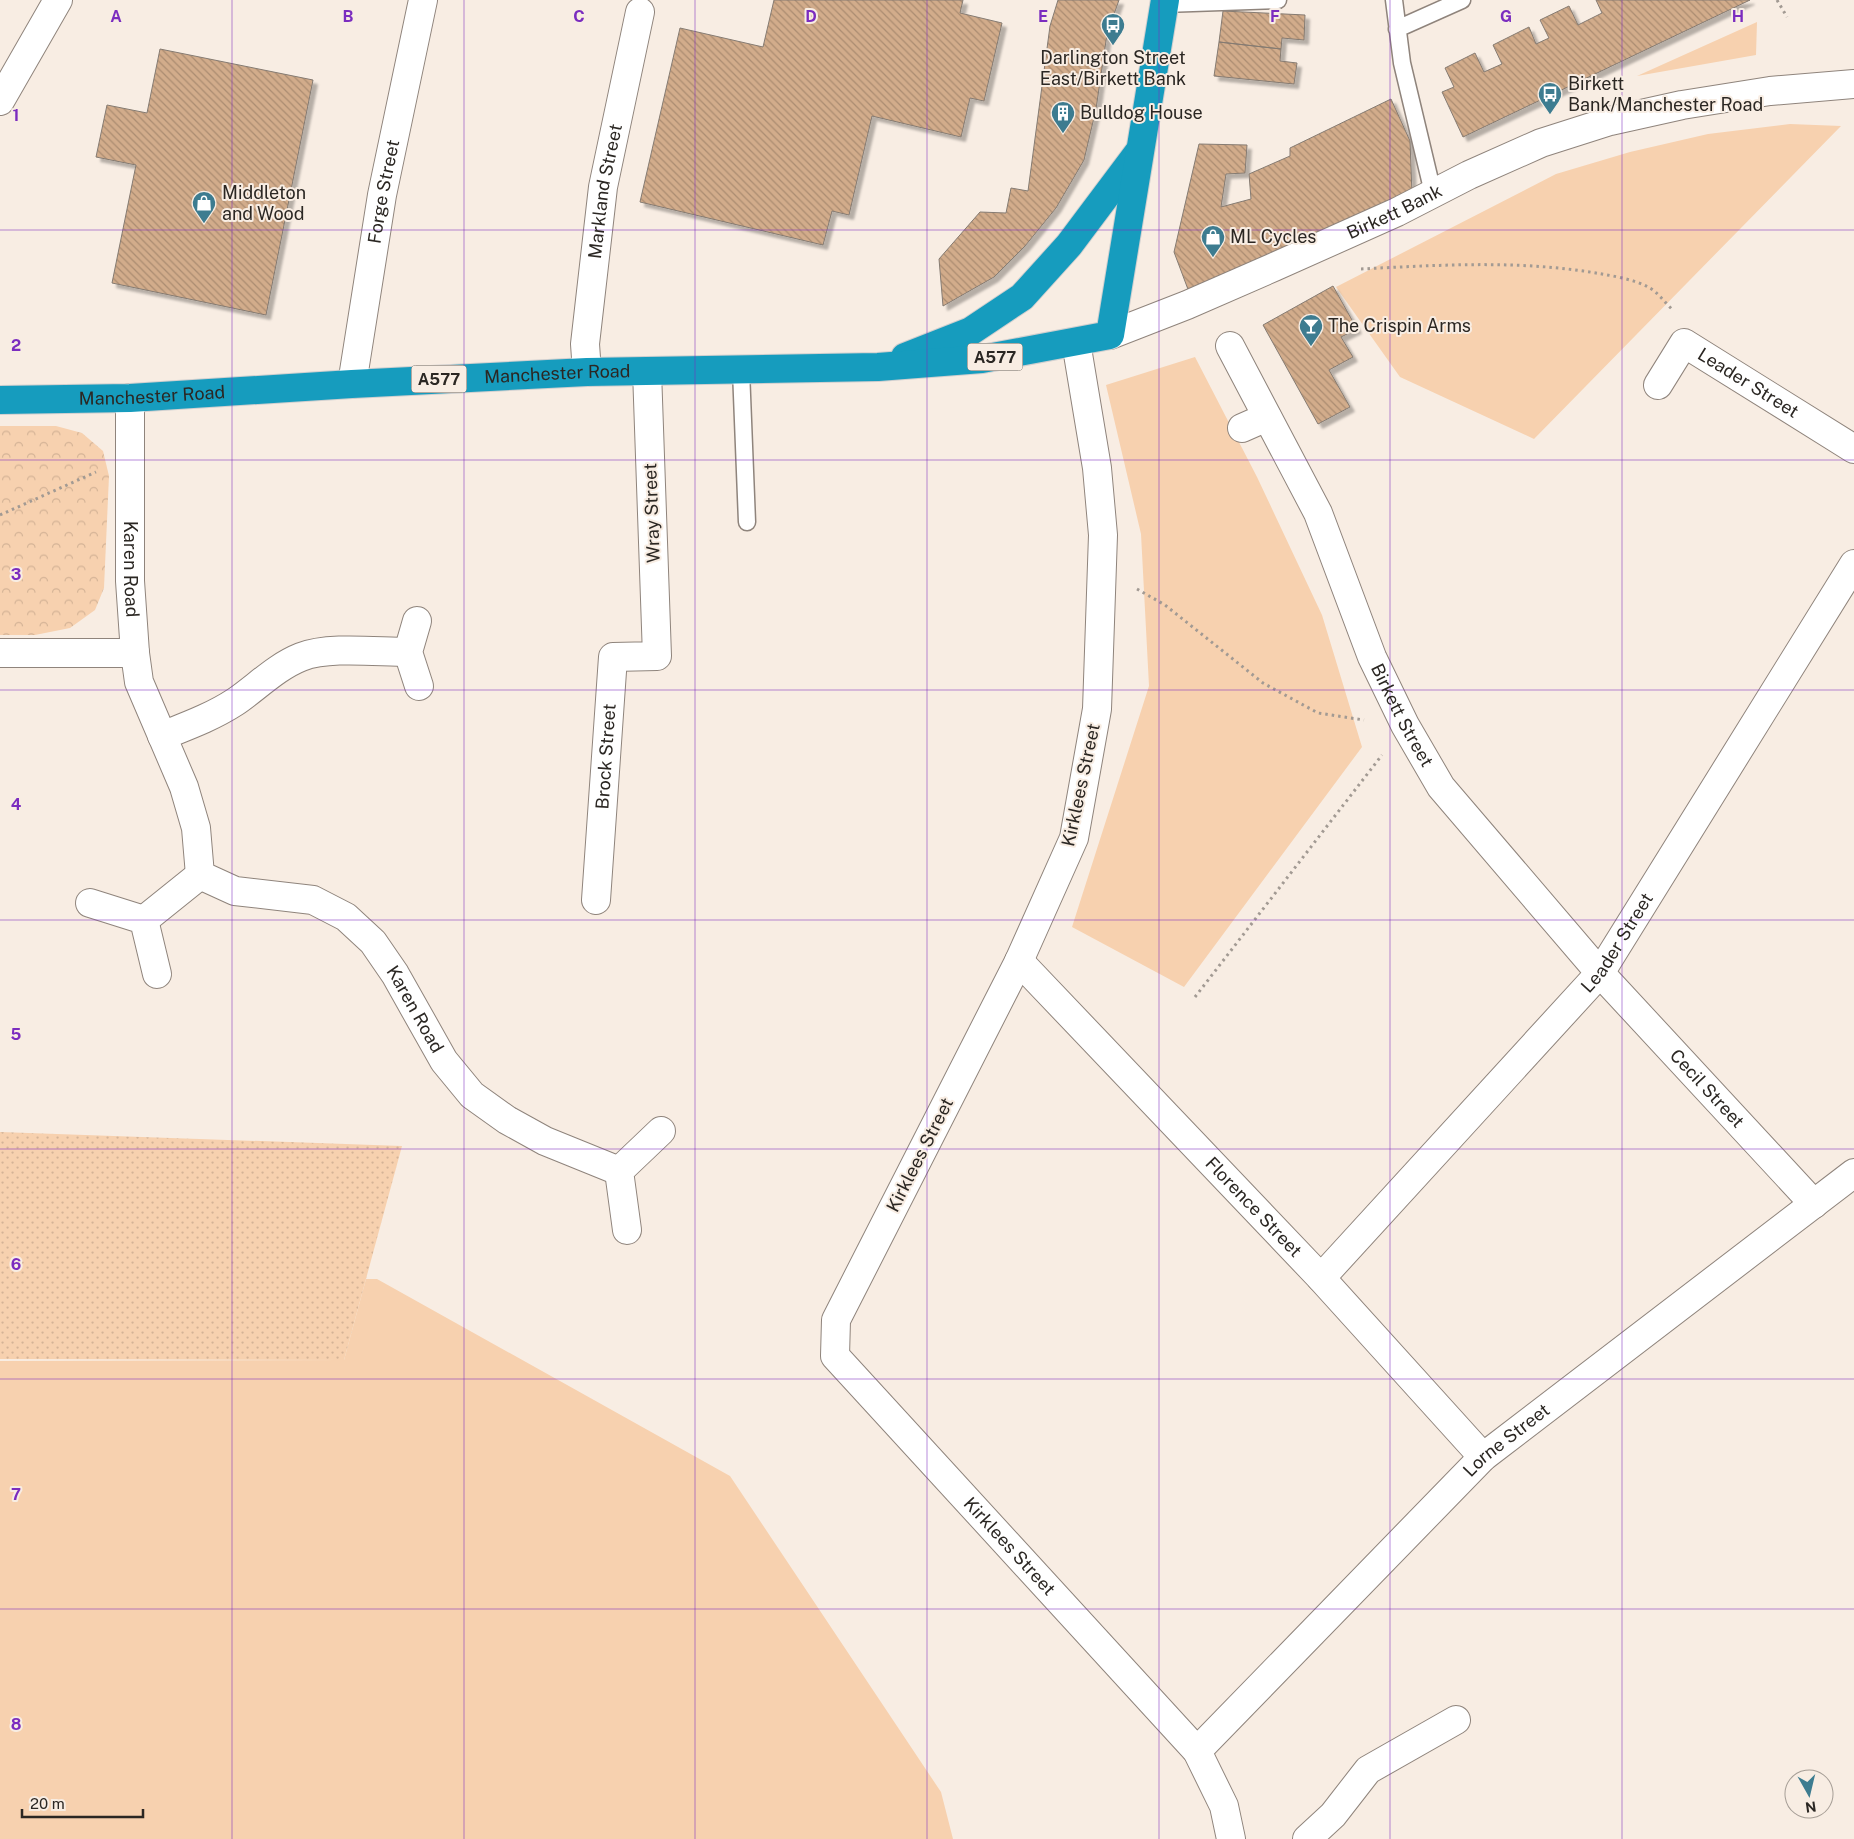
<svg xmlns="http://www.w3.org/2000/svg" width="1854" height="1839" font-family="'Public Sans',sans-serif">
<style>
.grass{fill:#f7d1af}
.forest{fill:url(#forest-crowns)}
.garden{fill:url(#garden-dots)}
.building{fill:url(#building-back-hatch);stroke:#857b72;filter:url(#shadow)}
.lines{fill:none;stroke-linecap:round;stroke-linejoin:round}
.lane-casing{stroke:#8f847c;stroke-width:19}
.street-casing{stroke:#8f847c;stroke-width:30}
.secondary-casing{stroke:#8f847c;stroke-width:30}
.highway-casing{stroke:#d0cfcf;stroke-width:30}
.path{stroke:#a29a93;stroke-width:3;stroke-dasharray:2.5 4;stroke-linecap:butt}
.lane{stroke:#fff;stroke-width:16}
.street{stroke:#fff;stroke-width:28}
.secondary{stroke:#fff;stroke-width:28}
.highway{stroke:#169cbe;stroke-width:28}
.grid{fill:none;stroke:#7b2cbf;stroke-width:1;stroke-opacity:0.55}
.labels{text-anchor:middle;stroke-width:4;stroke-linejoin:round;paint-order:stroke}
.shield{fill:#f8ede3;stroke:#68625d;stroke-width:1}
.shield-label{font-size:16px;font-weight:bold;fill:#2b2723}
.poi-label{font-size:18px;fill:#2b2723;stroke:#f8ede3;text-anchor:start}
.street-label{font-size:18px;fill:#2b2723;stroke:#f8ede3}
.grid-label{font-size:16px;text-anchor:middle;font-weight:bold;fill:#7b2cbf;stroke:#f8ede3;stroke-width:4;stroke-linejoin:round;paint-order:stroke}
</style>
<defs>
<pattern id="forest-crowns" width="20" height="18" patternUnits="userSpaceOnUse" patternTransform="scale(1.25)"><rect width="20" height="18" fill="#f7d1af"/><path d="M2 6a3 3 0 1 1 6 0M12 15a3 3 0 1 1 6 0" fill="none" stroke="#d4b396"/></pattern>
<pattern id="garden-dots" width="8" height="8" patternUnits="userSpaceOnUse" patternTransform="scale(1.25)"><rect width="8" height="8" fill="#f7d1af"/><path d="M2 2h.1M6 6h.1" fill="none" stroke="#d4b396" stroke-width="1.8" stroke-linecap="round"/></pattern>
<pattern id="building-back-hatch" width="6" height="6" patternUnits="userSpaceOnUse" patternTransform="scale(1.25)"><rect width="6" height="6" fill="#d2ac8b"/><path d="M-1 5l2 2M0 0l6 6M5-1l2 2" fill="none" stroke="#ab8c71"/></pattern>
<filter id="shadow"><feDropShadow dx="4.5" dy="4.5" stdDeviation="1" flood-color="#0004"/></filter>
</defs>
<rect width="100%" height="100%" fill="#f8ede3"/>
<path class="grass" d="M 1757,22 L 1756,55 L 1637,76 Z
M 1790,124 L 1841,126 L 1534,439 L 1400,377 L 1336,287 L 1556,174 L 1630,152 L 1708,134 Z
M 1195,357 L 1257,477 L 1322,615 L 1362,747 L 1184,987 L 1072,927 L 1149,686 L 1141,534 L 1106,385 Z
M 366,1279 L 377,1279 L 730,1476 L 941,1792 L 953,1839 L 0,1839 L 0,1361 L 344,1360 Z"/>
<path class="forest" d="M 0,426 L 56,426 L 82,433 L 103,451 L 109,476 L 104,588 L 95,610 L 70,628 L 35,635 L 0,635 Z"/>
<path class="garden" d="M 0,1132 L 402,1146 L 344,1360 L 0,1359 Z"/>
<path class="building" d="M 774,0 L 963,0 L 960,13 L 1002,23 L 984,101 L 970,98 L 961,137 L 872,116 L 849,215 L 832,211 L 823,245 L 640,202 L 680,28 L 763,47 Z
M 1058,0 L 1119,0 L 1107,34 L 1096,109 L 1084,160 L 1056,208 L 1025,246 L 994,277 L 943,306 L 939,259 L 980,212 L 1006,213 L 1011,188 L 1028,191 L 1050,26 Z
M 1596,0 L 1750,0 L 1463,137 L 1442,92 L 1454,87 L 1445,68 L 1475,53 L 1484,72 L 1502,64 L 1493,45 L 1529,27 L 1536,44 L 1549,38 L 1540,20 L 1569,6 L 1578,25 L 1602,13 Z
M 1223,11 L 1305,15 L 1304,40 L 1282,38 L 1281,49 L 1219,42 Z
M 1219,42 L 1281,49 L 1280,61 L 1297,63 L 1294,84 L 1214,76 Z
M 160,49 L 313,80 L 266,315 L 112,283 L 136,165 L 96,157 L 107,105 L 147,113 Z
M 1391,99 L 1410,141 L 1412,194 L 1189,292 L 1174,252 L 1199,144 L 1247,145 L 1245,173 L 1226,174 L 1221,207 L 1251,199 L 1249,174 L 1290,156 L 1290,148 Z
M 1333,286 L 1357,329 L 1341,337 L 1353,357 L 1329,370 L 1350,407 L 1318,424 L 1263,325 Z"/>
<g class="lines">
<g class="lane-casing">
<path id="lane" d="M 1394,0 L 1402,63 L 1433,193
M 1164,4 L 1278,0
M 1397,29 L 1462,0
M 741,370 L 747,522"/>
</g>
<g class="street-casing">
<g id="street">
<path d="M 0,101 L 58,0"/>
<path id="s1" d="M 1076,342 L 1097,468 L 1103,535 L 1097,709 L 1074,838 L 1019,961 L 836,1320 L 835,1356 L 1197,1751 L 1224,1806 L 1231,1839"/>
<path id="s2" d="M 1230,346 L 1318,513 L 1372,657 L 1405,725 L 1441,787 L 1600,973 L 1814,1204"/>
<path id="s3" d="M 587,372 L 585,344 L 603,187 L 640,12"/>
<path id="s4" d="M 352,384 L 382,195 L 423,0"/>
<path id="s5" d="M 1658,385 L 1684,343 L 1854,449"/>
<path id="s6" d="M 130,398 L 130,581 L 135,653 L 139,682 L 184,787 L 196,828 L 200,875 L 235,891 L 313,900 L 346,917 L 373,942 L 395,974 L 444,1061 L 472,1095 L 507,1120 L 545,1141 L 619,1171"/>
<path d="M 1242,428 L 1267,417"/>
<path d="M 417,621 L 408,652 L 419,686"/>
<path d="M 0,653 L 135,653"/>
<path d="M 162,736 C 187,726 212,717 235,702 C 257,687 276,667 301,657 C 329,646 377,652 408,652"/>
<path id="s7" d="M 596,900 L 613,657 L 657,656 L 647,371"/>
<path d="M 90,903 L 144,920 L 157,974"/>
<path d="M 144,920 L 200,875"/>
<path id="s8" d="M 1019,961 L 1321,1278 L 1483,1457"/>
<path d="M 627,1230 L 619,1171 L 661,1131"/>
<path id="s9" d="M 1321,1278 L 1600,973 L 1854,564"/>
<path id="s10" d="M 1197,1751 L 1483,1457 L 1854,1173"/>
<path d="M 1307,1839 L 1333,1815 L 1368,1770 L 1456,1720"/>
</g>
</g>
<g class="secondary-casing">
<g id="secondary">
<path id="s11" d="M 1110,335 L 1187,305 L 1274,267 L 1397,212 L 1469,175 L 1541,143 L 1610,121 L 1682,105 L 1770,91 L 1854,84"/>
</g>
</g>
<g class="highway-casing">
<g id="highway">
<path d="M 905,357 L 971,331 L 1022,297 L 1069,245 L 1138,153"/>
<path id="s12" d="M 0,400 L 130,398 L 352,384 L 587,372 L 878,367 L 982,359 L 1110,335 L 1165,0"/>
</g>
</g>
<path class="path" d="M 1777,0 L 1787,17
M 1361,269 C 1439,265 1519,260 1596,273 C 1613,276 1633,279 1648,287 C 1657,291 1665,303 1673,310
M 0,515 L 96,472
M 1137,589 L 1165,605 L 1263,683 L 1318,713 L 1364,720
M 1195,997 L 1382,755"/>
<use href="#lane" class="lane"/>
<use href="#street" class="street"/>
<use href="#secondary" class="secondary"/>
<use href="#highway" class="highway"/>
</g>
<path class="grid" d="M 232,0 L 232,1839M 464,0 L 464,1839M 695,0 L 695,1839M 927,0 L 927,1839M 1159,0 L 1159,1839M 1390,0 L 1390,1839M 1622,0 L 1622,1839M 0,230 L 1854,230M 0,460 L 1854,460M 0,690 L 1854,690M 0,920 L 1854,920M 0,1149 L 1854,1149M 0,1379 L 1854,1379M 0,1609 L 1854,1609"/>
<defs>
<g id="bus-pin" transform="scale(1.25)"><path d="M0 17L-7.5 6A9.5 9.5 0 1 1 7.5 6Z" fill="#3d7c90" stroke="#f8ede3"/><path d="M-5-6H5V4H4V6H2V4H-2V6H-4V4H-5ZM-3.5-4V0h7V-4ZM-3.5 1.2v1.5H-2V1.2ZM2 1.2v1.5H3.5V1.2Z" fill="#fff"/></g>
<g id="building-pin" transform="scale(1.25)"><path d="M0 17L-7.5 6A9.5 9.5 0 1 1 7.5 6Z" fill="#3d7c90" stroke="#f8ede3"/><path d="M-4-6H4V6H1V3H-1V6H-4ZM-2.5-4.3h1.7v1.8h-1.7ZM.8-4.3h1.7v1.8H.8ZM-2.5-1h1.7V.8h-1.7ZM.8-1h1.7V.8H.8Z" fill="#fff"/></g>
<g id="shop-pin" transform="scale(1.25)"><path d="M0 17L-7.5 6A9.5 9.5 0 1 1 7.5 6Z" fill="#3d7c90" stroke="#f8ede3"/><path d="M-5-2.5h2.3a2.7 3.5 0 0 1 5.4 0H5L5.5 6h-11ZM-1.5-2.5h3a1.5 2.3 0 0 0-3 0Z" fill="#fff"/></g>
<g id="bar-pin" transform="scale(1.25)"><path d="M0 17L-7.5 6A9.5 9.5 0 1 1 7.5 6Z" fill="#3d7c90" stroke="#f8ede3"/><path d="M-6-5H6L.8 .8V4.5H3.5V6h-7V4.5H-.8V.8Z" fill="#fff"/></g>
</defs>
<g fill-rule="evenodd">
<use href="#bus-pin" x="1113" y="25"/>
<use href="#bus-pin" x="1550" y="94"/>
<use href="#building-pin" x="1063" y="113"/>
<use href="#shop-pin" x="204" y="203"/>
<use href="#shop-pin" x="1213" y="237"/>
<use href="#bar-pin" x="1311" y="326"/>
</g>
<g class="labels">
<g class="shield">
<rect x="967.5" y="343.5" width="55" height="27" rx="4"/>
<rect x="411.5" y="365.5" width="55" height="27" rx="4"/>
</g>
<g class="shield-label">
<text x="995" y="363">A577</text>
<text x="439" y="385">A577</text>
</g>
<g class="poi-label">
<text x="1113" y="64" text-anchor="middle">Darlington Street<tspan x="1113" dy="21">East/Birkett Bank</tspan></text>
<text x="1568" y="90">Birkett<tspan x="1568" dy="21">Bank/Manchester Road</tspan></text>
<text x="1080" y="119">Bulldog House</text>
<text x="222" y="199">Middleton<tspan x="222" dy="21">and Wood</tspan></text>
<text x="1230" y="243">ML Cycles</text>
<text x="1328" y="332">The Crispin Arms</text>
</g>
<g class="street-label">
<text dy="6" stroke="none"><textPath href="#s4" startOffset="195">Forge Street</textPath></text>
<text dy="6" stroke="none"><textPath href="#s3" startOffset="182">Markland Street</textPath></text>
<text dy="6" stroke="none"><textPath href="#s11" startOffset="310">Birkett Bank</textPath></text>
<text dy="6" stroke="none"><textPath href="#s12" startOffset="558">Manchester Road</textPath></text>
<text dy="6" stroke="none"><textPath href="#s5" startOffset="125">Leader Street</textPath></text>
<text dy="6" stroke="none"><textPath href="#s12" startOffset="152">Manchester Road</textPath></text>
<text transform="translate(652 513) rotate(-92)" y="6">Wray Street</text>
<text dy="6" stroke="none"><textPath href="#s6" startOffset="171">Karen Road</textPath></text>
<text dy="6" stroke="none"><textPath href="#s2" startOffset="408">Birkett Street</textPath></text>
<text dy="6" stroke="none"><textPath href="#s7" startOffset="144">Brock Street</textPath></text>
<text transform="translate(1081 785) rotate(-78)" y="6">Kirklees Street</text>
<text dy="6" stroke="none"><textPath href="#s9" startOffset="448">Leader Street</textPath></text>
<text dy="6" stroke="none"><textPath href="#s6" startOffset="759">Karen Road</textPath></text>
<text dy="6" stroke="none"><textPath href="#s2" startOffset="892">Cecil Street</textPath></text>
<text transform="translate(920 1155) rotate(-63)" y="6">Kirklees Street</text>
<text dy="6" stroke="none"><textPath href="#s8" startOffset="340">Florence Street</textPath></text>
<text dy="6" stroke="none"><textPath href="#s10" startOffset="439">Lorne Street</textPath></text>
<text dy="6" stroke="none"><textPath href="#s1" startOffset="1332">Kirklees Street</textPath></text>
</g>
</g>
<g class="grid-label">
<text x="116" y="22">A</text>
<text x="348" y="22">B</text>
<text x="579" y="22">C</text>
<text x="811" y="22">D</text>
<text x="1043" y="22">E</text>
<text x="1275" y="22">F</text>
<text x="1506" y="22">G</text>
<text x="1738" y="22">H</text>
<text x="16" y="121">1</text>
<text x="16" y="351">2</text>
<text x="16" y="580">3</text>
<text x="16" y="810">4</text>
<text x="16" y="1040">5</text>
<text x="16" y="1270">6</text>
<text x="16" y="1500">7</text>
<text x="16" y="1730">8</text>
</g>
<g transform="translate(1809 1794) rotate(172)"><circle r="24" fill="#f8ede3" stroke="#a69e96"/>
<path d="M0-4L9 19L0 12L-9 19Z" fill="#3d7c90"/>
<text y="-8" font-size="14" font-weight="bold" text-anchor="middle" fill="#2b2723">N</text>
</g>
<path d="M22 1809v8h121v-8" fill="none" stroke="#2b2723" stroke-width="2.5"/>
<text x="30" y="1809" font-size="15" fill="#2b2723" stroke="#f8ede3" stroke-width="4" paint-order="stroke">20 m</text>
</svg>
